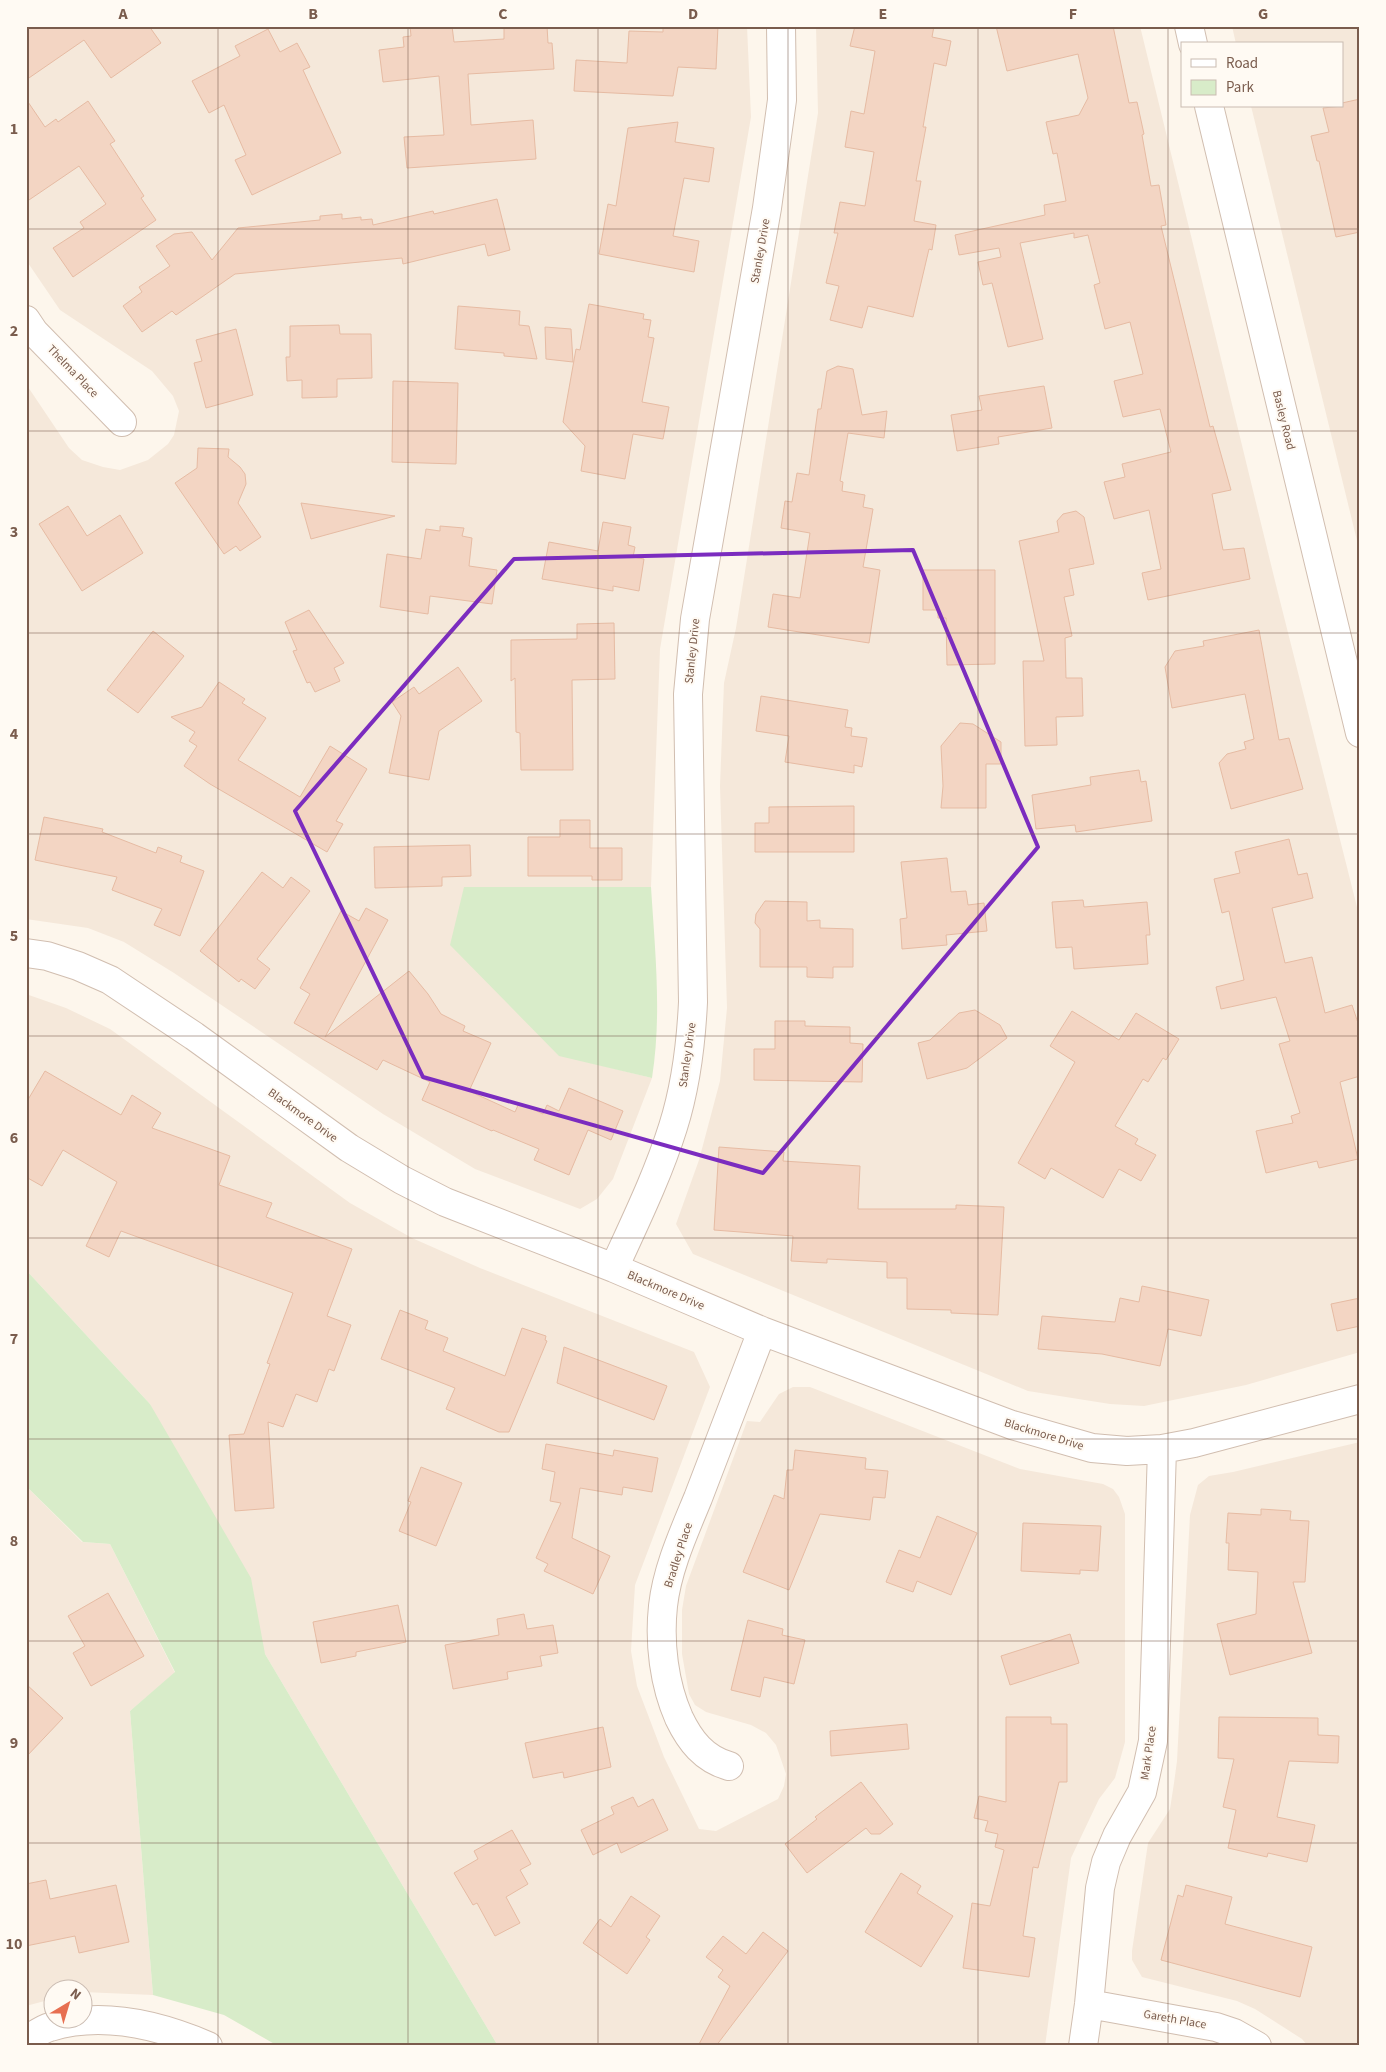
<svg xmlns="http://www.w3.org/2000/svg" width="1386" height="2072" font-family="'Source Sans 3',sans-serif">
<style>
.residential{fill:#f5e8da}
.green{fill:#d8ecc9}
.building{fill:#f3d5c3;stroke:#e6bba3}
.lines{fill:none;stroke-linecap:round;stroke-linejoin:round}
.street-casing{stroke:#d1beb0;stroke-width:30}
.street{stroke:#fff;stroke-width:28}
.marked{fill:none;stroke:#7b2cbf;stroke-width:4;stroke-linejoin:round}
.grid{fill:none;stroke:#7a5c4d;stroke-width:1;stroke-opacity:0.55}
.labels{text-anchor:middle;stroke-width:4;stroke-linejoin:round;paint-order:stroke}
.street-label{font-size:12px;fill:#7a5c4d;stroke:#fffaf3}
.neatline{fill:none;stroke:#7a5c4d;stroke-width:2}
.grid-label{font-size:16px;text-anchor:middle;font-weight:bold;fill:#7a5c4d}
</style>
<rect width="100%" height="100%" fill="#fdf6ec"/>
<path class="residential" d="M 26,26 L 747,26 L 751,117 L 660,649 L 651,887 L 464,887 L 559,1055 L 652,1078 L 613,1179 L 597,1199 L 580,1209 L 475,1169 L 383,1114 L 174,973 L 124,942 L 88,928 L 26,919 L 26,384 L 69,448 L 82,460 L 103,467 L 120,470 L 148,460 L 168,444 L 174,435 L 179,411 L 173,396 L 152,371 L 60,310 L 26,260 Z
M 816,26 L 1140,26 L 1275,581 L 1360,919 L 1360,1352 L 1246,1385 L 1144,1406 L 1110,1404 L 1028,1391 L 693,1254 L 676,1224 L 699,1160 L 720,1081 L 727,1008 L 720,786 L 724,683 L 736,628 L 818,113 Z
M 1232,26 L 1360,26 L 1360,553 L 1251,106 L 1342,106 L 1342,44 L 1236,44 Z
M 26,994 L 66,1008 L 110,1029 L 350,1203 L 412,1238 L 480,1268 L 694,1352 L 710,1387 L 635,1585 L 631,1651 L 637,1686 L 664,1757 L 699,1829 L 716,1831 L 778,1799 L 784,1786 L 786,1774 L 776,1745 L 766,1733 L 751,1725 L 706,1712 L 695,1705 L 689,1694 L 682,1654 L 682,1610 L 686,1586 L 747,1421 L 760,1422 L 779,1394 L 793,1387 L 810,1387 L 1020,1469 L 1103,1484 L 1113,1489 L 1119,1497 L 1125,1514 L 1125,1742 L 1115,1778 L 1099,1799 L 1071,1858 L 1045,2046 L 498,2046 L 265,1654 L 150,1404 L 26,1270 Z
M 1360,1442 L 1360,2046 L 1308,2046 L 1302,2039 L 1255,2009 L 1237,2001 L 1142,1977 L 1132,1960 L 1132,1951 L 1148,1843 L 1170,1809 L 1174,1783 L 1177,1761 L 1190,1515 L 1198,1485 L 1209,1476 L 1233,1472 Z
M 26,1486 L 82,1542 L 110,1544 L 175,1673 L 130,1711 L 153,1995 L 83,1992 L 82,1990 L 52,1990 L 52,1999 L 26,2006 Z"/>
<path class="green" d="M 464,887 L 651,887 C 655,950 662,1015 652,1078 L 559,1056 L 450,945 Z
M 26,1270 L 150,1404 L 251,1578 L 265,1654 L 498,2046 L 278,2046 L 224,2015 L 153,1995 L 130,1711 L 175,1672 L 110,1544 L 83,1542 L 26,1486 Z"/>
<path class="building" d="M 26,26 L 149,26 L 161,43 L 111,78 L 84,40 L 26,80 Z
M 410,26 L 452,26 L 454,42 L 504,39 L 504,26 L 547,26 L 548,43 L 552,43 L 554,69 L 468,74 L 471,125 L 533,120 L 536,159 L 407,168 L 404,137 L 444,135 L 439,76 L 383,82 L 379,50 L 404,47 L 403,37 L 411,36 Z
M 663,26 L 718,26 L 716,69 L 678,67 L 673,96 L 574,91 L 576,60 L 627,63 L 629,31 L 663,32 Z
M 855,26 L 934,26 L 932,37 L 951,41 L 946,66 L 934,63 L 923,127 L 926,127 L 916,181 L 921,181 L 914,221 L 936,225 L 932,250 L 929,249 L 913,317 L 868,306 L 862,328 L 830,320 L 839,286 L 826,283 L 838,233 L 834,233 L 840,202 L 865,206 L 874,152 L 845,147 L 851,111 L 864,114 L 875,51 L 850,46 Z
M 996,26 L 1113,26 L 1129,103 L 1137,102 L 1144,134 L 1142,135 L 1151,186 L 1159,185 L 1166,225 L 1161,226 L 1210,427 L 1213,426 L 1231,490 L 1212,494 L 1223,550 L 1244,548 L 1250,579 L 1148,600 L 1142,573 L 1161,569 L 1149,510 L 1114,519 L 1104,482 L 1125,477 L 1122,464 L 1171,452 L 1160,409 L 1123,417 L 1114,381 L 1143,374 L 1130,322 L 1105,329 L 1094,285 L 1100,283 L 1088,235 L 1074,238 L 1074,233 L 1020,243 L 1043,339 L 1008,347 L 992,283 L 983,285 L 978,262 L 1001,257 L 999,248 L 959,255 L 955,235 L 1045,215 L 1044,205 L 1066,201 L 1057,153 L 1053,154 L 1046,122 L 1079,115 L 1088,98 L 1078,54 L 1007,71 Z
M 268,29 L 280,52 L 297,43 L 310,67 L 303,70 L 341,153 L 252,195 L 235,160 L 246,155 L 224,105 L 209,113 L 192,81 L 240,56 L 235,46 Z
M 26,99 L 45,127 L 56,119 L 58,122 L 88,101 L 115,141 L 110,144 L 144,196 L 141,198 L 156,220 L 73,277 L 53,248 L 84,228 L 80,222 L 106,204 L 79,166 L 26,202 Z
M 1360,99 L 1360,232 L 1336,237 L 1319,161 L 1317,161 L 1311,136 L 1329,132 L 1323,108 L 1342,106 L 1342,103 Z
M 678,122 L 675,142 L 714,148 L 709,182 L 684,178 L 673,236 L 699,241 L 694,272 L 599,254 L 608,204 L 616,206 L 628,128 Z
M 497,199 L 510,250 L 488,256 L 485,244 L 403,264 L 402,258 L 235,274 L 176,315 L 172,311 L 142,332 L 123,306 L 142,292 L 139,287 L 170,266 L 156,246 L 174,234 L 192,232 L 212,260 L 238,228 L 320,220 L 320,216 L 342,214 L 342,219 L 361,217 L 361,220 L 372,219 L 373,225 L 433,211 L 434,214 Z
M 589,304 L 644,314 L 643,319 L 651,320 L 648,337 L 654,338 L 642,402 L 669,407 L 663,439 L 633,434 L 625,479 L 581,471 L 585,446 L 563,422 L 576,349 L 580,350 Z
M 458,306 L 520,311 L 519,325 L 529,326 L 537,359 L 504,356 L 504,353 L 455,349 Z
M 339,325 L 340,334 L 371,334 L 372,378 L 337,379 L 337,397 L 302,398 L 302,380 L 287,381 L 286,357 L 290,357 L 290,326 Z
M 545,327 L 571,329 L 573,362 L 546,359 Z
M 236,329 L 253,395 L 206,408 L 194,363 L 202,361 L 196,340 Z
M 838,366 L 853,369 L 862,415 L 887,411 L 884,438 L 848,433 L 840,481 L 843,482 L 842,491 L 865,495 L 863,507 L 873,509 L 863,567 L 880,570 L 869,643 L 768,627 L 773,594 L 800,598 L 810,533 L 781,528 L 785,501 L 792,502 L 797,473 L 809,475 L 818,409 L 821,409 L 827,371 Z
M 393,381 L 458,383 L 456,464 L 392,462 Z
M 1044,386 L 1052,428 L 998,437 L 999,444 L 957,451 L 951,415 L 982,410 L 979,396 Z
M 198,448 L 229,449 L 228,457 L 240,467 L 245,474 L 246,484 L 238,503 L 261,537 L 240,551 L 236,546 L 224,554 L 175,483 L 197,468 Z
M 301,503 L 395,516 L 311,539 Z
M 68,506 L 87,536 L 120,515 L 143,553 L 82,591 L 39,524 Z
M 1076,511 L 1084,517 L 1094,564 L 1069,569 L 1074,595 L 1064,597 L 1072,636 L 1065,638 L 1066,678 L 1082,678 L 1083,716 L 1056,717 L 1057,745 L 1025,746 L 1023,661 L 1044,661 L 1019,541 L 1059,532 L 1057,521 L 1063,514 Z
M 603,522 L 631,527 L 628,545 L 635,547 L 633,557 L 644,559 L 639,591 L 613,586 L 613,591 L 542,579 L 549,542 L 598,551 Z
M 440,526 L 464,528 L 462,536 L 472,538 L 469,566 L 497,570 L 492,604 L 430,596 L 428,614 L 380,607 L 387,554 L 421,559 L 426,529 L 440,531 Z
M 923,570 L 995,570 L 995,664 L 947,665 L 946,618 L 938,618 L 938,610 L 923,610 Z
M 309,610 L 344,663 L 334,668 L 340,681 L 315,692 L 310,682 L 307,683 L 293,651 L 297,650 L 285,622 Z
M 614,623 L 615,679 L 572,680 L 573,770 L 521,770 L 520,733 L 516,732 L 515,678 L 511,681 L 511,640 L 577,639 L 577,624 Z
M 1259,630 L 1279,740 L 1289,738 L 1303,789 L 1231,809 L 1219,763 L 1227,754 L 1246,749 L 1244,742 L 1254,739 L 1245,694 L 1172,708 L 1165,667 L 1175,651 L 1204,646 L 1203,641 Z
M 153,631 L 184,656 L 138,713 L 107,690 Z
M 458,667 L 482,701 L 439,731 L 429,780 L 389,773 L 401,716 L 392,702 L 414,687 L 419,694 Z
M 219,682 L 245,699 L 242,703 L 266,718 L 238,760 L 300,797 L 330,746 L 367,769 L 336,821 L 343,824 L 327,852 L 210,784 L 184,766 L 197,746 L 189,741 L 195,732 L 171,717 L 202,707 Z
M 761,696 L 848,710 L 845,727 L 852,728 L 851,736 L 867,738 L 862,767 L 854,765 L 854,773 L 785,762 L 789,736 L 756,731 Z
M 960,723 L 973,724 L 1001,742 L 1001,764 L 986,764 L 986,808 L 941,808 L 943,786 L 941,746 Z
M 1139,770 L 1141,782 L 1146,781 L 1152,821 L 1076,832 L 1075,825 L 1036,829 L 1032,795 L 1091,785 L 1090,777 Z
M 854,806 L 854,852 L 755,852 L 755,823 L 769,823 L 769,807 Z
M 44,817 L 103,829 L 102,832 L 156,853 L 158,847 L 182,856 L 180,862 L 204,871 L 180,936 L 154,925 L 162,909 L 112,890 L 117,877 L 35,860 Z
M 560,820 L 590,820 L 590,848 L 622,848 L 622,880 L 592,880 L 592,876 L 528,876 L 528,837 L 560,837 Z
M 1289,839 L 1298,875 L 1307,873 L 1313,898 L 1272,908 L 1285,963 L 1312,957 L 1325,1013 L 1352,1005 L 1360,1029 L 1360,1076 L 1340,1082 L 1358,1159 L 1319,1168 L 1317,1161 L 1266,1173 L 1256,1131 L 1293,1123 L 1291,1116 L 1300,1113 L 1279,1044 L 1290,1041 L 1276,997 L 1221,1009 L 1216,987 L 1244,980 L 1229,911 L 1222,913 L 1214,879 L 1240,873 L 1235,852 Z
M 470,845 L 471,876 L 442,877 L 442,886 L 375,888 L 374,847 Z
M 947,858 L 951,892 L 966,891 L 968,905 L 984,903 L 987,931 L 946,935 L 947,945 L 902,949 L 900,919 L 907,918 L 901,862 Z
M 262,872 L 283,888 L 291,877 L 310,891 L 257,959 L 270,969 L 255,989 L 241,979 L 239,982 L 200,951 Z
M 1083,900 L 1084,907 L 1147,902 L 1150,935 L 1146,935 L 1148,964 L 1074,969 L 1072,947 L 1056,948 L 1052,902 Z
M 765,901 L 807,902 L 807,921 L 820,920 L 820,928 L 853,929 L 853,967 L 833,967 L 833,978 L 807,977 L 807,967 L 760,967 L 760,929 L 755,923 L 756,914 Z
M 366,908 L 388,920 L 325,1037 L 409,971 L 428,994 L 441,1014 L 465,1026 L 463,1031 L 491,1043 L 469,1091 L 515,1112 L 519,1103 L 543,1114 L 547,1105 L 559,1111 L 569,1088 L 623,1111 L 611,1140 L 588,1130 L 569,1175 L 534,1160 L 539,1149 L 493,1130 L 492,1131 L 422,1100 L 430,1082 L 383,1060 L 377,1070 L 294,1023 L 310,994 L 300,988 L 341,911 L 359,921 Z
M 975,1010 L 1000,1025 L 1007,1038 L 967,1068 L 927,1079 L 918,1043 L 930,1040 L 959,1013 Z
M 1072,1011 L 1119,1040 L 1136,1013 L 1179,1039 L 1166,1060 L 1163,1058 L 1148,1082 L 1143,1079 L 1115,1126 L 1138,1139 L 1135,1144 L 1156,1155 L 1141,1181 L 1119,1169 L 1103,1198 L 1051,1168 L 1045,1179 L 1018,1163 L 1075,1062 L 1050,1046 Z
M 775,1021 L 805,1021 L 805,1026 L 850,1027 L 850,1043 L 863,1044 L 862,1082 L 754,1080 L 754,1049 L 775,1049 Z
M 45,1071 L 121,1115 L 132,1095 L 161,1113 L 152,1128 L 230,1156 L 219,1185 L 272,1203 L 266,1217 L 352,1249 L 327,1316 L 351,1325 L 334,1371 L 329,1369 L 317,1402 L 296,1394 L 283,1427 L 268,1422 L 274,1508 L 235,1511 L 229,1435 L 244,1434 L 270,1364 L 267,1363 L 293,1293 L 121,1231 L 109,1257 L 86,1246 L 117,1182 L 63,1150 L 42,1186 L 26,1177 L 26,1103 Z
M 719,1147 L 784,1152 L 783,1161 L 860,1166 L 858,1209 L 956,1209 L 956,1205 L 1004,1207 L 998,1315 L 951,1313 L 951,1310 L 907,1309 L 907,1278 L 887,1278 L 887,1262 L 827,1259 L 827,1263 L 791,1261 L 793,1236 L 714,1230 Z
M 1142,1286 L 1209,1300 L 1201,1336 L 1168,1329 L 1160,1366 L 1102,1354 L 1038,1349 L 1042,1316 L 1115,1322 L 1120,1298 L 1139,1302 Z
M 1360,1298 L 1360,1326 L 1337,1331 L 1331,1304 Z
M 400,1310 L 428,1321 L 425,1329 L 448,1338 L 443,1351 L 505,1376 L 522,1328 L 546,1336 L 545,1340 L 547,1341 L 509,1432 L 499,1432 L 446,1409 L 455,1388 L 381,1359 Z
M 564,1347 L 667,1386 L 654,1420 L 557,1383 Z
M 546,1444 L 613,1456 L 614,1450 L 658,1458 L 652,1492 L 623,1487 L 622,1495 L 580,1488 L 572,1538 L 610,1556 L 593,1594 L 544,1571 L 548,1564 L 536,1558 L 561,1503 L 550,1501 L 555,1472 L 542,1469 Z
M 795,1450 L 866,1458 L 865,1469 L 888,1471 L 885,1498 L 873,1497 L 870,1520 L 820,1514 L 789,1590 L 743,1572 L 774,1495 L 784,1499 L 787,1470 L 793,1470 Z
M 421,1467 L 462,1483 L 436,1546 L 399,1531 L 411,1502 L 408,1501 Z
M 1261,1509 L 1291,1511 L 1290,1520 L 1309,1521 L 1305,1582 L 1293,1582 L 1312,1653 L 1230,1675 L 1217,1624 L 1256,1614 L 1258,1572 L 1228,1570 L 1229,1543 L 1226,1543 L 1228,1513 L 1261,1515 Z
M 937,1516 L 977,1533 L 951,1595 L 917,1581 L 913,1592 L 886,1582 L 899,1550 L 920,1558 Z
M 1023,1523 L 1101,1526 L 1098,1571 L 1080,1570 L 1080,1574 L 1021,1571 Z
M 108,1593 L 144,1656 L 91,1686 L 73,1653 L 85,1646 L 68,1616 Z
M 398,1605 L 406,1642 L 356,1652 L 356,1656 L 321,1663 L 313,1622 Z
M 524,1614 L 527,1629 L 553,1625 L 558,1653 L 540,1656 L 542,1666 L 507,1672 L 508,1679 L 453,1689 L 445,1645 L 499,1635 L 497,1619 Z
M 748,1620 L 783,1629 L 782,1635 L 805,1640 L 794,1684 L 764,1677 L 760,1697 L 731,1690 Z
M 1070,1634 L 1079,1663 L 1010,1685 L 1001,1656 Z
M 26,1684 L 63,1718 L 26,1757 Z
M 1006,1717 L 1051,1717 L 1051,1724 L 1067,1724 L 1067,1782 L 1059,1782 L 1038,1868 L 1033,1867 L 1023,1936 L 1035,1938 L 1029,1977 L 963,1968 L 972,1903 L 990,1906 L 1004,1850 L 995,1847 L 998,1834 L 985,1831 L 988,1821 L 974,1818 L 979,1796 L 1006,1802 Z
M 1219,1717 L 1318,1718 L 1318,1735 L 1339,1736 L 1338,1763 L 1289,1761 L 1277,1817 L 1315,1825 L 1307,1862 L 1268,1853 L 1267,1857 L 1228,1848 L 1236,1810 L 1223,1807 L 1234,1759 L 1218,1758 Z
M 907,1724 L 909,1749 L 831,1756 L 830,1731 Z
M 603,1727 L 611,1767 L 564,1778 L 563,1772 L 533,1778 L 525,1743 Z
M 861,1782 L 893,1824 L 880,1834 L 871,1834 L 866,1828 L 807,1873 L 785,1844 L 817,1819 L 815,1817 Z
M 633,1797 L 638,1807 L 653,1799 L 668,1830 L 621,1853 L 617,1843 L 593,1855 L 581,1830 L 614,1814 L 611,1807 Z
M 512,1830 L 531,1864 L 520,1870 L 528,1884 L 506,1897 L 520,1923 L 495,1936 L 477,1903 L 473,1905 L 454,1873 L 478,1859 L 474,1851 Z
M 901,1873 L 921,1886 L 917,1893 L 953,1916 L 921,1967 L 865,1932 Z
M 46,1880 L 50,1899 L 116,1885 L 129,1942 L 79,1953 L 75,1936 L 26,1946 L 26,1884 Z
M 1186,1885 L 1232,1897 L 1225,1924 L 1312,1947 L 1300,1997 L 1161,1960 L 1178,1895 L 1183,1897 Z
M 631,1896 L 660,1916 L 646,1937 L 650,1940 L 627,1974 L 583,1943 L 600,1919 L 611,1927 Z
M 763,1932 L 788,1951 L 716,2046 L 698,2046 L 730,1986 L 718,1977 L 723,1970 L 706,1957 L 723,1936 L 746,1954 Z"/>
<g class="lines">
<g class="street-casing">
<path id="street" d="M 1189,26 L 1193,44
M 1209,106 L 1360,733
M 26,320 L 34,332 L 122,422
M 26,953 L 47,956 L 78,966 L 110,980 L 194,1036 L 349,1148 L 402,1180 L 445,1202 L 614,1268 L 762,1331 L 1012,1425 L 1092,1448 L 1127,1451 L 1162,1449 L 1194,1443 L 1360,1399
M 614,1268 C 635,1222 658,1175 673,1127 C 686,1086 691,1044 693,1002 L 688,694 L 695,619 L 767,208 L 782,100 L 781,26
M 729,1766 C 704,1759 690,1741 679,1718 C 664,1684 659,1643 663,1606 C 667,1569 684,1532 698,1498 C 719,1442 741,1387 762,1331
M 1089,2004 L 1216,2027 L 1234,2033 L 1257,2046
M 26,2040 C 34,2036 42,2029 50,2027 C 102,2011 159,2025 208,2046
M 1083,2046 L 1089,2004 L 1100,1888 L 1106,1862 L 1117,1836 L 1142,1792 L 1153,1741 L 1162,1449"/>
</g>
<use href="#street" class="street"/>
</g>
<path class="marked" d="M 913,550 L 1038,847 L 763,1173 L 423,1077 L 295,811 L 514,559 Z"/>
<path class="grid" d="M 218,26 L 218,2046M 408,26 L 408,2046M 598,26 L 598,2046M 788,26 L 788,2046M 978,26 L 978,2046M 1168,26 L 1168,2046M 26,229 L 1360,229M 26,431 L 1360,431M 26,633 L 1360,633M 26,834 L 1360,834M 26,1036 L 1360,1036M 26,1238 L 1360,1238M 26,1439 L 1360,1439M 26,1641 L 1360,1641M 26,1843 L 1360,1843"/>
<g class="labels">
<g class="street-label">
<text transform="translate(760 251) rotate(-80)" y="4">Stanley Drive</text>
<text transform="translate(73 371) rotate(46)" y="4">Thelma Place</text>
<text transform="translate(1284 420) rotate(76)" y="4">Basley Road</text>
<text transform="translate(692 651) rotate(-84)" y="4">Stanley Drive</text>
<text transform="translate(687 1055) rotate(-82)" y="4">Stanley Drive</text>
<text transform="translate(303 1115) rotate(36)" y="4">Blackmore Drive</text>
<text transform="translate(666 1290) rotate(23)" y="4">Blackmore Drive</text>
<text transform="translate(1044 1434) rotate(17)" y="4">Blackmore Drive</text>
<text transform="translate(678 1555) rotate(-72)" y="4">Bradley Place</text>
<text transform="translate(1148 1753) rotate(-82)" y="4">Mark Place</text>
<text transform="translate(1175 2019) rotate(10)" y="4">Gareth Place</text>
</g>
</g>
<rect width="1386" height="2072" fill="none" stroke="#fffaf3" stroke-width="55"/>
<rect x="1181" y="42" width="162" height="65" fill="#fffaf3" stroke="#cabbb1"/>
<rect x="1191" y="59" width="25" height="8" fill="#ffffff" stroke="#cabbb1"/>
<text x="1226" y="68" font-size="15" fill="#7a5c4d">Road</text>
<rect x="1191" y="80" width="25" height="15" fill="#d8ecc9" stroke="#cabbb1"/>
<text x="1226" y="92" font-size="15" fill="#7a5c4d">Park</text>
<g transform="translate(68 2004) rotate(38)"><circle r="24" fill="#fffaf3" stroke="#cabbb1"/>
<path d="M0-4L9 19L0 12L-9 19Z" fill="#e76f51"/>
<text y="-8" font-size="14" font-weight="bold" text-anchor="middle" fill="#7a5c4d">N</text>
</g>
<rect x="28" y="28" width="1330" height="2016" class="neatline"/>
<g class="grid-label">
<text x="123" y="19">A</text>
<text x="313" y="19">B</text>
<text x="503" y="19">C</text>
<text x="693" y="19">D</text>
<text x="883" y="19">E</text>
<text x="1073" y="19">F</text>
<text x="1263" y="19">G</text>
<text x="14" y="134">1</text>
<text x="14" y="336">2</text>
<text x="14" y="537">3</text>
<text x="14" y="739">4</text>
<text x="14" y="941">5</text>
<text x="14" y="1143">6</text>
<text x="14" y="1344">7</text>
<text x="14" y="1546">8</text>
<text x="14" y="1748">9</text>
<text x="14" y="1949">10</text>
</g>
</svg>
